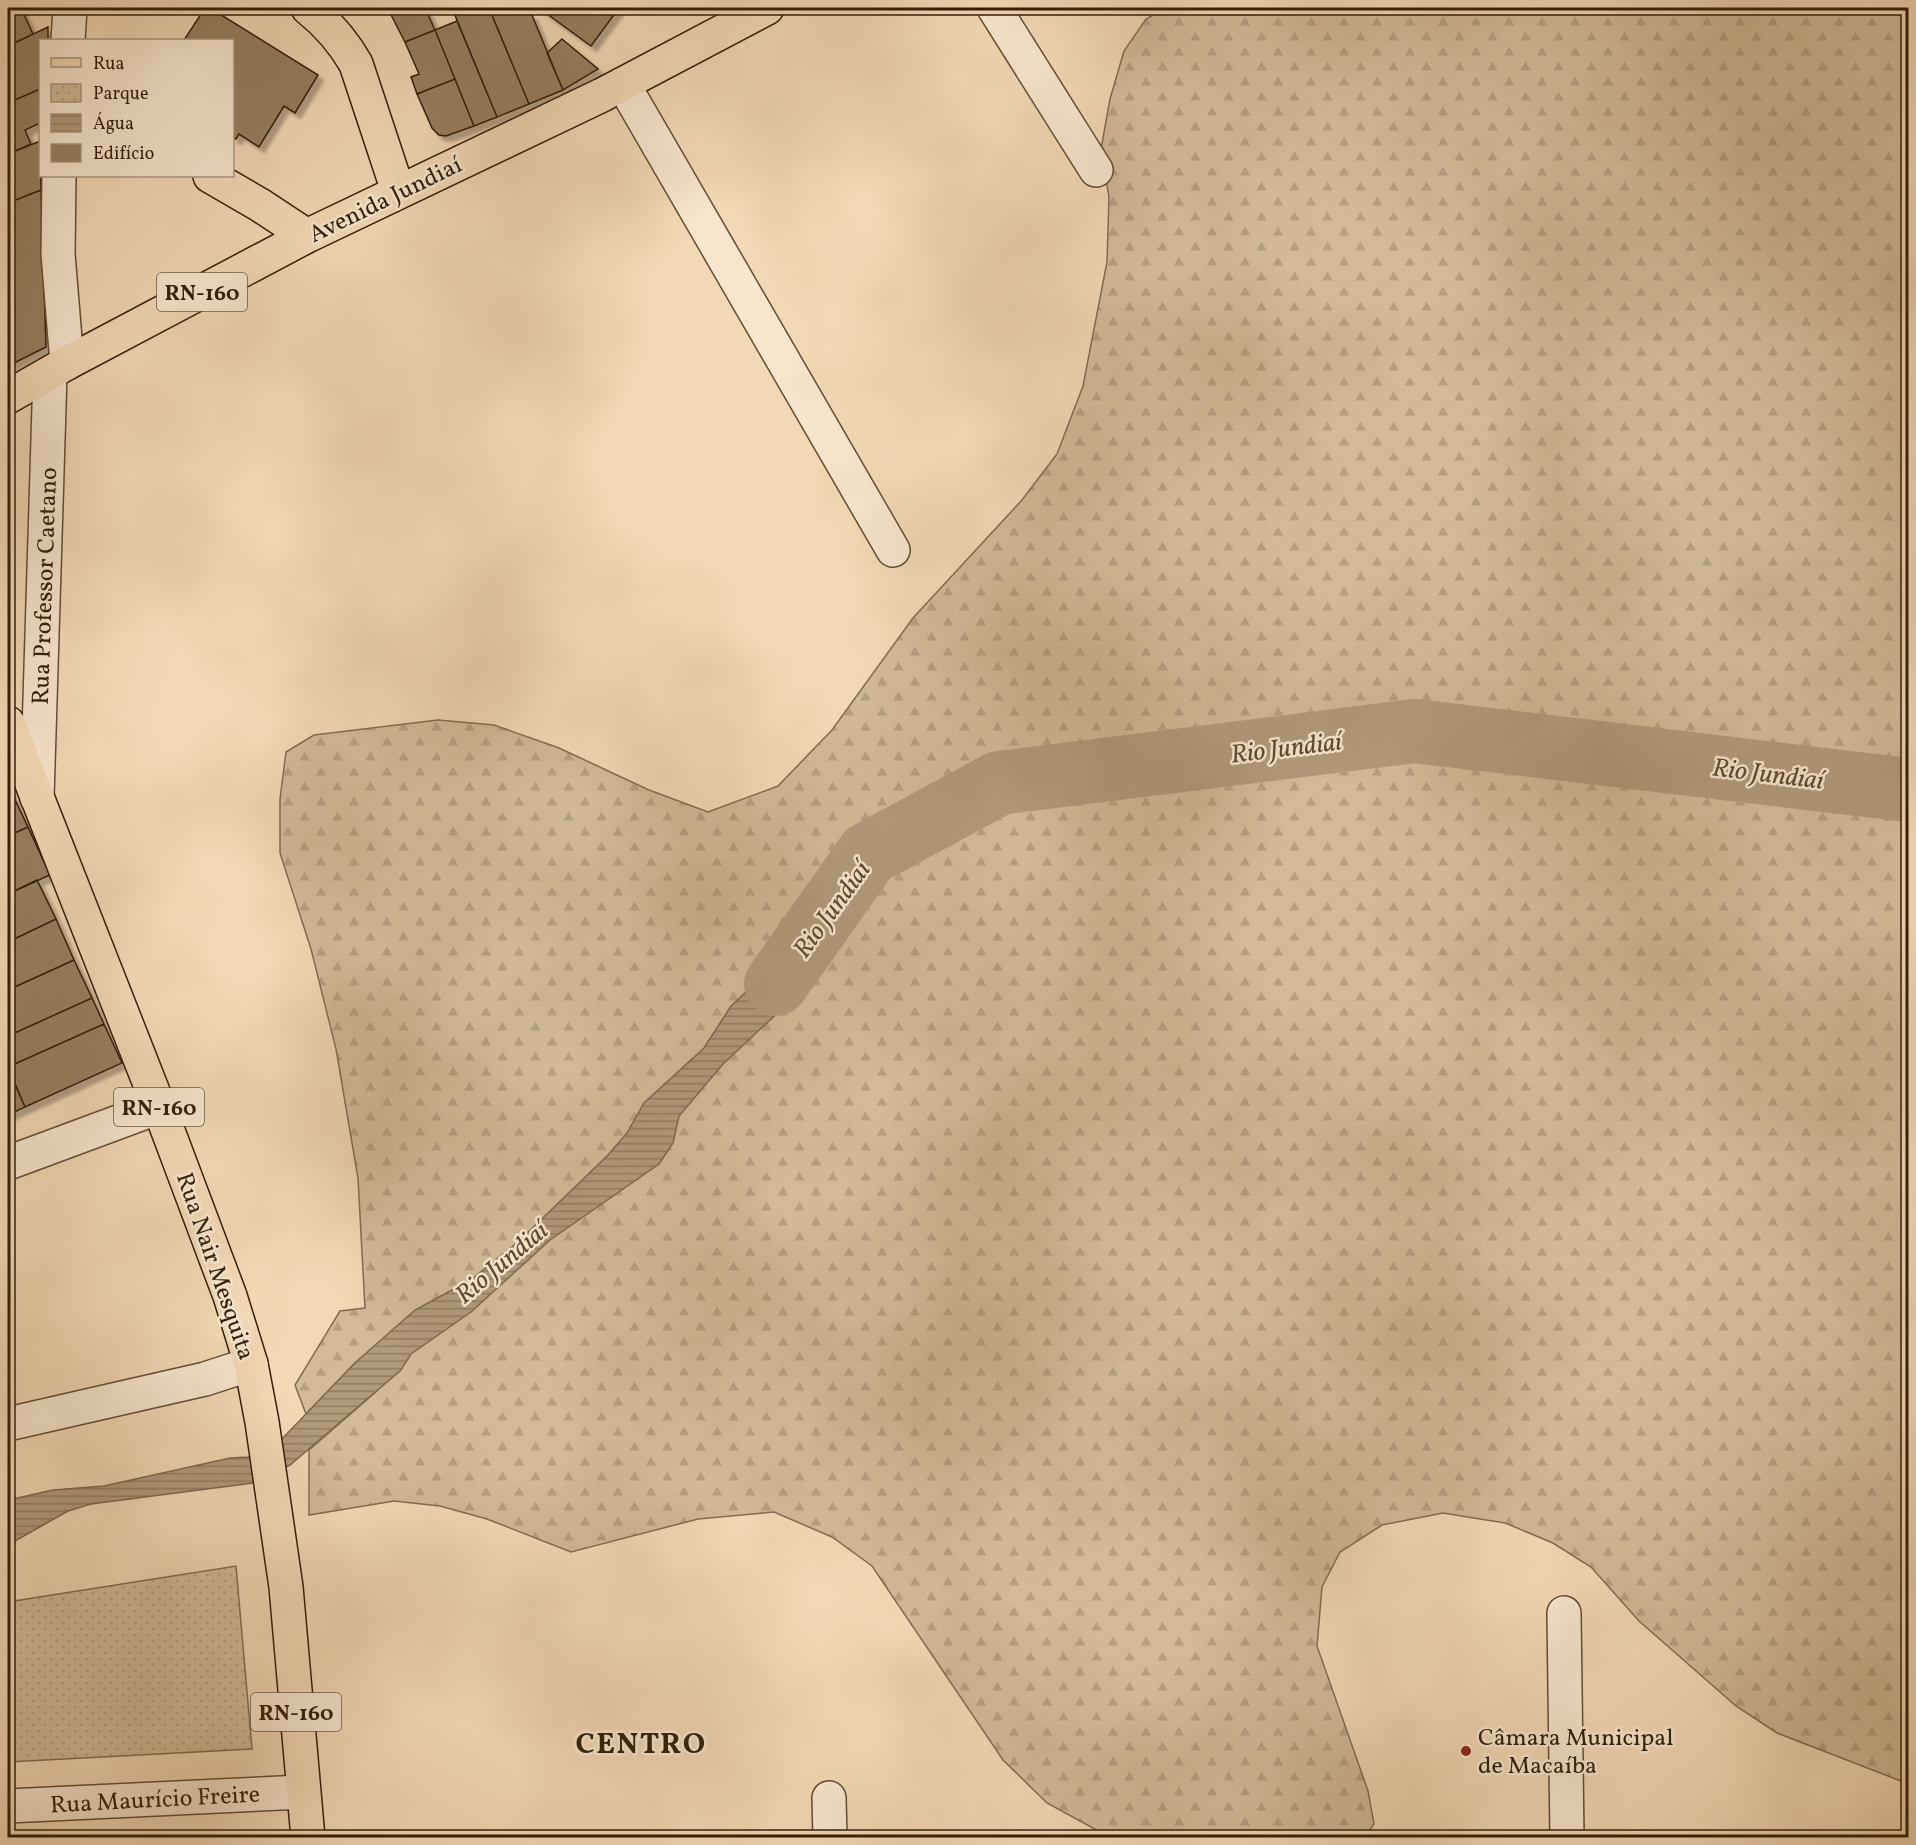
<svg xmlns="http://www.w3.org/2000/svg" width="1916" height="1845" font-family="Vollkorn,serif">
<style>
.forest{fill:url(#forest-firs);stroke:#826c50;stroke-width:1.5}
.park{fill:url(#park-dots);stroke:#826c50;stroke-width:1.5}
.water{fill:url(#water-rules);stroke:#7f684c;stroke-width:1.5}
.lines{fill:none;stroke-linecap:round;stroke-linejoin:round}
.river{stroke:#b1997a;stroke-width:64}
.building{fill:#967f61;stroke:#331f08;stroke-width:1.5;filter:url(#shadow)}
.minor-casing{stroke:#634d33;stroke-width:36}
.major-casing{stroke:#331f08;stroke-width:36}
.minor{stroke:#f7e6ce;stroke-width:33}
.major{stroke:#f2d8b4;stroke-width:33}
.poi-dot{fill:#8f2418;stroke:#f7e6ce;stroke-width:2}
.labels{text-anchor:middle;stroke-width:5;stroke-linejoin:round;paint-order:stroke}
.shield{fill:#f7e6ce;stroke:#6e5b43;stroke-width:1.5}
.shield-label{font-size:22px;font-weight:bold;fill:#331f08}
.street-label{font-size:24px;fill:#331f08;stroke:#f7e6ce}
.poi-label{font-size:24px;fill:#331f08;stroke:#f7e6ce;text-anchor:start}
.water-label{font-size:26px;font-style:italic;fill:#5f4a30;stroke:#f7e6ce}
.district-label{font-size:30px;font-weight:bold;letter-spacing:1.5px;fill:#331f08;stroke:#f7e6ce}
</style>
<defs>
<pattern id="forest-firs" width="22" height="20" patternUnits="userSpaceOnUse" patternTransform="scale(1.5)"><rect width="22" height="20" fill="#d2b997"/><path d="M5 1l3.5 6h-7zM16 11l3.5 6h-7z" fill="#b59f81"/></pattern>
<pattern id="park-dots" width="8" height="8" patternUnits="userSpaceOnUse" patternTransform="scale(1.5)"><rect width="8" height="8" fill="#d2b997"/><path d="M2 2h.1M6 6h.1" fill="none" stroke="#b59f81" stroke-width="1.8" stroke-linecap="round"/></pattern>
<pattern id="water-rules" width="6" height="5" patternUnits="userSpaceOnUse" patternTransform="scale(1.5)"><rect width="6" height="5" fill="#b1997a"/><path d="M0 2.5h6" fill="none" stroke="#917c62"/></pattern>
<filter id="shadow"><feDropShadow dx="5.5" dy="5.5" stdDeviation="1.5" flood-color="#0004"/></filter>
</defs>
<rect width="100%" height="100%" fill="#f2d8b4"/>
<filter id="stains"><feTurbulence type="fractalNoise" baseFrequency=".00333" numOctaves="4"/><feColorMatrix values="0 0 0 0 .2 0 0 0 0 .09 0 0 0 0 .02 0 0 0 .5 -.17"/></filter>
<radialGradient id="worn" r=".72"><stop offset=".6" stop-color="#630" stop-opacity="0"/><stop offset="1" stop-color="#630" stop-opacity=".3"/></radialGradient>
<path class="forest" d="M 1166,8 L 1908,8 L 1908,1786 L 1901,1781 L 1777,1733 L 1736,1706 L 1639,1621 L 1591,1567 L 1553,1543 L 1505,1523 L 1443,1513 L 1382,1525 L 1340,1552 L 1322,1587 L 1317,1646 L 1368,1791 L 1374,1824 L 1365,1837 L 1111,1838 L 1047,1803 L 1003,1760 L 872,1566 L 832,1537 L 774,1512 L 698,1519 L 571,1552 L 487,1519 L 440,1506 L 394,1501 L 309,1515 L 309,1450 L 377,1391 L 356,1362 L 306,1414 L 295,1385 L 340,1311 L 365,1308 L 358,1178 L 336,1049 L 311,949 L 280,853 L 280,799 L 286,752 L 314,735 L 438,720 L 494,725 L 559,748 L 649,790 L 708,812 L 778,786 L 832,730 L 913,618 L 1022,500 L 1057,454 L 1083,386 L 1107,262 L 1109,197 L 1101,149 L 1110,99 L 1124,51 L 1146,19 Z"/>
<path class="park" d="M 236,1566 L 252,1749 L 8,1762 L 8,1602 Z"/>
<path class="water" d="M 817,903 L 842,920 L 835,940 L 787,1004 L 723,1064 L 679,1116 L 673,1143 L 659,1164 L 550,1240 L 471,1312 L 411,1354 L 401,1370 L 290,1465 L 253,1483 L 91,1504 L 68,1511 L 15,1541 L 8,1542 L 8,1500 L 53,1490 L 104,1486 L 230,1458 L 248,1457 L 279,1442 L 356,1362 L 415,1310 L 472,1279 L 519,1241 L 608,1155 L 627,1133 L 644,1103 L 704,1048 L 731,1006 L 773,967 L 801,934 Z"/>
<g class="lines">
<path class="river" d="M 776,984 L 868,854 L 999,783 L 1415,731 L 1908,790"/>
</g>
<path class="building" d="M 8,8 L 21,8 L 33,34 L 8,46 Z
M 205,8 L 210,8 L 318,75 L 295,113 L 284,106 L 259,147 L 239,134 L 236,139 L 232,137 L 232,40 L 184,40 Z
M 389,8 L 425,8 L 435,30 L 405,42 L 388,9 Z
M 452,8 L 489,8 L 529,104 L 497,117 Z
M 489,8 L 514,8 L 532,15 L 563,90 L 529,104 Z
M 539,8 L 619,8 L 591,46 Z
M 457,21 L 497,117 L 474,126 L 435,30 Z
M 48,27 L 48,40 L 40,40 L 40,89 L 8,103 L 8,46 Z
M 435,30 L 455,79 L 417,94 L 411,77 L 419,74 L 405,42 Z
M 562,39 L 598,69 L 563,90 L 547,53 Z
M 455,79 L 474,126 L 446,136 L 439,135 L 432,128 L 417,94 Z
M 40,89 L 40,123 L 25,130 L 31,144 L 8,154 L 8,103 Z
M 40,141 L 41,190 L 8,203 L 8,154 Z
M 41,190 L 46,347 L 8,366 L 8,203 Z
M 8,785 L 28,827 L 8,836 Z
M 28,827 L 50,875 L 8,894 L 8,836 Z
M 37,880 L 56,919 L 8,942 L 8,894 Z
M 56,919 L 74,960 L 8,990 L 8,942 Z
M 74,960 L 92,998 L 8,1036 L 8,990 Z
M 92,998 L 104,1024 L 8,1067 L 8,1036 Z
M 104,1024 L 122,1063 L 25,1107 L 8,1067 Z
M 8,1069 L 25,1107 L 8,1115 Z"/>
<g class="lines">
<g class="minor-casing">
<path id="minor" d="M 994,8 L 1096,170
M 68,40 L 70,8
M 623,84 L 893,550
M 59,176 L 58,254 L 67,363
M 37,798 L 50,374
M 8,1163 L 159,1107
M 8,1424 L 205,1379 L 251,1364
M 1564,1613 L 1567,1838
M 829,1798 L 830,1838
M 8,1806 L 303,1792"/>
</g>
<g class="major-casing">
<path id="major" d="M 308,8 C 328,24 343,41 356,64 L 398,191
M 210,176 L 260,205 L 307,236
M 8,397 L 67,363 L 307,236 L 602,95 L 767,8
M 8,723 L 159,1107 L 230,1296 L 251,1364 L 262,1422 L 286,1587 L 308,1838"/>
</g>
<use href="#minor" class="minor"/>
<use href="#major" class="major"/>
</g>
<circle class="poi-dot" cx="1466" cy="1751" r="6"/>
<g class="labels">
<g class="shield">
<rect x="157" y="273" width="90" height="38" rx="4.5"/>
<rect x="114" y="1088" width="90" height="38" rx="4.5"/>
<rect x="251" y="1693" width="90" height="38" rx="4.5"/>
</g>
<g class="shield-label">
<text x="202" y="300">RN-160</text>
<text x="159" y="1115">RN-160</text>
<text x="296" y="1720">RN-160</text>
</g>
<g class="street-label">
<text transform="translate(385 199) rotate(-26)" y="8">Avenida Jundiaí</text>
<text transform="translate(44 586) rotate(-88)" y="8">Rua Professor Caetano</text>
<text transform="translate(216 1266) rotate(71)" y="8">Rua Nair Mesquita</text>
<text transform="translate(155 1799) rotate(-3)" y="8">Rua Maurício Freire</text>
</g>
<g class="poi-label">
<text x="1478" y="1745">Câmara Municipal<tspan x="1478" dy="28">de Macaíba</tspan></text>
</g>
<g class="water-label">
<text transform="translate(1286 747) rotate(-7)" y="9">Rio Jundiaí</text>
<text transform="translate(1768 773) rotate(7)" y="9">Rio Jundiaí</text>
<text transform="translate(831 909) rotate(-54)" y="9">Rio Jundiaí</text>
<text transform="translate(501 1262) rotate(-40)" y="9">Rio Jundiaí</text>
</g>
<g class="district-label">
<text x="641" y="1753">CENTRO</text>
</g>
</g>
<rect width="1916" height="1845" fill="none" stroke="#f2d8b4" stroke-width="30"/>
<rect x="9" y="9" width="1898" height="1827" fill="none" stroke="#331f08" stroke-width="3"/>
<rect x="15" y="15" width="1886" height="1815" fill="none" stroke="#331f08" stroke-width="1.5"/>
<rect x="39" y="39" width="195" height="138" fill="#f7e6ce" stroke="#a9967f" stroke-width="1.5"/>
<rect x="51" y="58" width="30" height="9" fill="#f2d8b4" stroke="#a9967f" stroke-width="1.5"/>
<text x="93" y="69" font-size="18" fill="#331f08">Rua</text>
<rect x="51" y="84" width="30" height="18" fill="url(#park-dots)" stroke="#a9967f" stroke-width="1.5"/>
<text x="93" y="99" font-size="18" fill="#331f08">Parque</text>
<rect x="51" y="114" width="30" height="18" fill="url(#water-rules)" stroke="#a9967f" stroke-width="1.5"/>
<text x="93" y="129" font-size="18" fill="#331f08">Água</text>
<rect x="51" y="144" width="30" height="18" fill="#967f61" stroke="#a9967f" stroke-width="1.5"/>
<text x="93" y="159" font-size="18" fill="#331f08">Edifício</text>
<rect width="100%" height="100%" filter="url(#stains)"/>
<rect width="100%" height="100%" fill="url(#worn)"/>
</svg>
